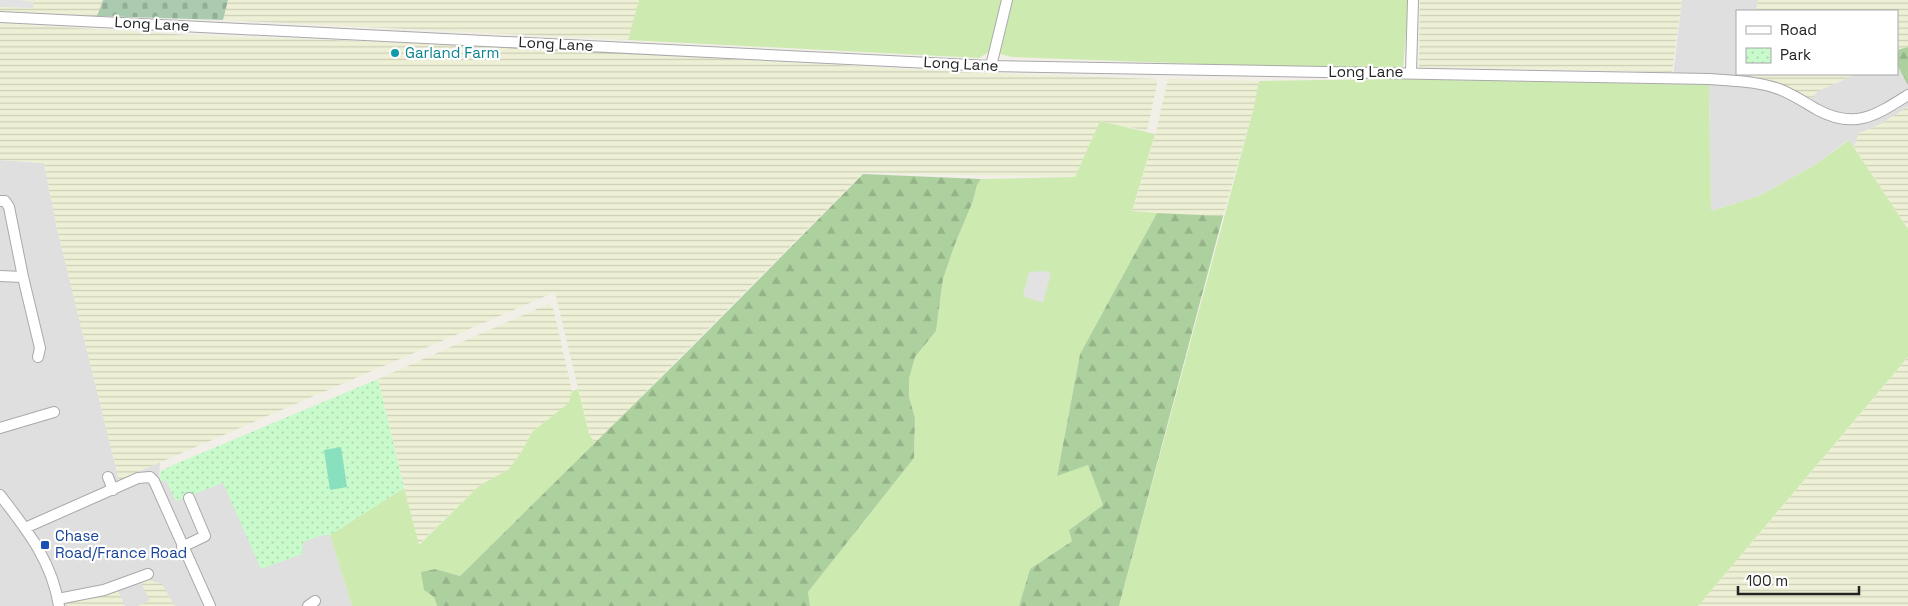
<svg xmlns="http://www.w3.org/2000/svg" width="1908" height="606" font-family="'Space Grotesk',sans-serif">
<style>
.residential{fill:#e0dfdf}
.farmland{fill:url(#farmland-rules)}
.grass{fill:#cdebb0}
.forest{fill:url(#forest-firs)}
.cemetery{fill:url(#cemetery-stones)}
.park{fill:url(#park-dots)}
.pitch{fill:#88e0be}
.parking{fill:#e2e2e2}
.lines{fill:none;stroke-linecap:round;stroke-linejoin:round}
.minor-casing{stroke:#a9a9a9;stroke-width:12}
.minor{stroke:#fff;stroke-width:10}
.culture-dot{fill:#0f9aa8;stroke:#fff;stroke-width:2}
.transit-dot{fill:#1a4fb4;stroke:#fff;stroke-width:2}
.labels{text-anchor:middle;stroke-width:4.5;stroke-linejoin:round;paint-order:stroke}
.street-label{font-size:15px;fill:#222;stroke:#fff}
.culture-label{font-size:15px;fill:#0d838f;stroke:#fff;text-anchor:start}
.transit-label{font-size:15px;fill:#164399;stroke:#fff;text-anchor:start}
</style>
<defs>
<pattern id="farmland-rules" width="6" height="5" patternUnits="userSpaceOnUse" patternTransform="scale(1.25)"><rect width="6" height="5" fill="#eef0d5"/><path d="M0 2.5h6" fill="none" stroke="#ccceb7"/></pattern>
<pattern id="forest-firs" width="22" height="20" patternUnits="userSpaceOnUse" patternTransform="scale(1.25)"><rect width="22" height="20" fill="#add19e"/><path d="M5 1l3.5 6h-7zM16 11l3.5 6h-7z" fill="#95b388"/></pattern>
<pattern id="cemetery-stones" width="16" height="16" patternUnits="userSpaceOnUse" patternTransform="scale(1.25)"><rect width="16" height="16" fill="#aacbaf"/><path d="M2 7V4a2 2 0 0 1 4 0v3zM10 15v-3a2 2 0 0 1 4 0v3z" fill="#92ae96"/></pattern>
<pattern id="park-dots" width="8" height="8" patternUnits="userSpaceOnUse" patternTransform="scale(1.25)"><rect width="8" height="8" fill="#c8facc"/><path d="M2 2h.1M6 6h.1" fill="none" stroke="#acd6af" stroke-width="1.8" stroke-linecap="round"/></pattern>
</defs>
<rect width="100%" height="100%" fill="#f2efe9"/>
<path class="residential" d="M 1682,0 L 1758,0 L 1756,11 L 1737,11 L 1737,74 L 1746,74 L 1778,84 L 1817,91 L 1857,74 L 1897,74 L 1897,65 L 1908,85 L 1908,107 L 1879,125 L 1859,133 L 1854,147 L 1848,140 L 1815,165 L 1759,196 L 1711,211 L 1709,85 L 1672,85 Z
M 0,160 L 44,163 L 57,229 L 119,480 L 160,462 L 159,481 L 166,479 L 176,501 L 223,482 L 302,542 L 323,535 L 330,535 L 352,606 L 0,606 Z"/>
<path class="farmland" d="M 0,0 L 103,0 L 97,16 L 0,11 Z
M 228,0 L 639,0 L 628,40 L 223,20 Z
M 1420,0 L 1682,0 L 1672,72 L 1419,67 Z
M 1758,0 L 1908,0 L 1908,47 L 1897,50 L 1897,11 L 1756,11 Z
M 0,23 L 188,35 L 495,46 L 963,72 L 1156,79 L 1157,84 L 1147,131 L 1100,121 L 1075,177 L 863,173 L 595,443 L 589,434 L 555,292 L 119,480 L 57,229 L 44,163 L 0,160 Z
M 1746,74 L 1857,74 L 1818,91 L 1811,100 L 1778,84 Z
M 1168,79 L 1259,81 L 1254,107 L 1223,216 L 1132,212 L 1156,132 Z
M 1908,107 L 1908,229 L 1854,147 L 1859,133 L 1879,125 Z
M 548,304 L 553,307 L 572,391 L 570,403 L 532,432 L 522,451 L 508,470 L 480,485 L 418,545 L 378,379 Z
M 1908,357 L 1908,606 L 1698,606 L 1847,430 Z
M 149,580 L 162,584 L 175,606 L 138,606 L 150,600 L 140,581 Z
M 118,591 L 125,606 L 67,606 L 68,602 Z"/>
<path class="grass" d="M 639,0 L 1002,0 L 989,52 L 979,58 L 628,40 Z
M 1013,0 L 1409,0 L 1403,68 L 1258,66 L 1012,57 L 1000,54 Z
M 1391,79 L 1709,85 L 1711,211 L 1759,196 L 1815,165 L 1849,140 L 1908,229 L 1908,357 L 1698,606 L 1119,606 L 1254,107 L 1259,81 Z
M 1100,121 L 1155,134 L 1132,211 L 1157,213 L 1080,354 L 1057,475 L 1088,465 L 1103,505 L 1069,530 L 1073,540 L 1030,569 L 1019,606 L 810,606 L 808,592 L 914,458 L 915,418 L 909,397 L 909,379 L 915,357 L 936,331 L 943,279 L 955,244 L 973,201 L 977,185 L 981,179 L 1075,177 Z
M 578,389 L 589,434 L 595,443 L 460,576 L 436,569 L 434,597 L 437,606 L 352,606 L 330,535 L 404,488 L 419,545 L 480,485 L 508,470 L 522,451 L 532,432 L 569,403 L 572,391 Z"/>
<path class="forest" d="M 1908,47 L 1908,85 L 1897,65 L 1897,50 Z
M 863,174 L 981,179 L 977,185 L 973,201 L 955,244 L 943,279 L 936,331 L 915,357 L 909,379 L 909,397 L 915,418 L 914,458 L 808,592 L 810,606 L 437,606 L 434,597 L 424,590 L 421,572 L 436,569 L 460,576 L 690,349 Z
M 1157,213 L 1223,216 L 1119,606 L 1019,606 L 1030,569 L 1072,541 L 1069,530 L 1103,505 L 1088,465 L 1057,476 L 1080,354 Z"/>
<path class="cemetery" d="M 103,0 L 228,0 L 223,20 L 97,16 Z"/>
<path class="park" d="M 378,379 L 404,488 L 330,535 L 323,535 L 303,542 L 302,554 L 261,569 L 223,483 L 176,501 L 166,480 L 159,482 L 161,471 L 173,465 Z"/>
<path class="pitch" d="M 341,447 L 347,487 L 330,490 L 324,450 Z"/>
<path class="parking" d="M 0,0 L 20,0 L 34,2 L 33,8 L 0,7 Z
M 1044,271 L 1051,273 L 1043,303 L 1023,296 L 1029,272 Z"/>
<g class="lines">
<g class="minor-casing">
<path id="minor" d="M 0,17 L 991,66 L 1710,79 C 1733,81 1757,81 1779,89 C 1792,94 1804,102 1816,109 C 1854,130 1875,116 1908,95
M 991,66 L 1007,0
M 1411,72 L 1413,0
M 0,201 L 5,201 L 9,207 L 23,277 L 0,276
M 23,277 L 40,348 L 38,357
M 0,428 L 54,412
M 108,477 L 113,490
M 0,495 C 27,530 52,561 59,606
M 25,528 L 138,478 L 150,477 L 154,481 L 210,606
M 182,547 L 205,536 L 189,498
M 58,599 L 104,590 L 148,574
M 308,606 L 315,601"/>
</g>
<use href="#minor" class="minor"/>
</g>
<circle class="culture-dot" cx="395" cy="53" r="5"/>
<rect class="transit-dot" x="40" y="540" width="10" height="10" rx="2.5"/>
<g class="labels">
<g class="street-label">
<text transform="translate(152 24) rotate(3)" y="5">Long Lane</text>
<text transform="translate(556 44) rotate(3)" y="5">Long Lane</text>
<text transform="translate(961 64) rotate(3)" y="5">Long Lane</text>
<text x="1366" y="77">Long Lane</text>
</g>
<g class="culture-label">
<text x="405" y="58">Garland Farm</text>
</g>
<g class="transit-label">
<text x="55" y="541">Chase<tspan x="55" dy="17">Road/France Road</tspan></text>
</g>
</g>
<rect x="1736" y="10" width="162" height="65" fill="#ffffff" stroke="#a7a7a7"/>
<rect x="1746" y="26" width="25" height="8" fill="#ffffff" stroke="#a7a7a7"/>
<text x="1780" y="35" font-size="15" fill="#222222">Road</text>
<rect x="1746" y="48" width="25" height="15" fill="url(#park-dots)" stroke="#a7a7a7"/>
<text x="1780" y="60" font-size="15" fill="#222222">Park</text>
<path d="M1738 586v8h121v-8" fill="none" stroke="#222222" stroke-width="2.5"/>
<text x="1746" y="586" font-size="15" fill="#222222" stroke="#ffffff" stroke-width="4" paint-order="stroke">100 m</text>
</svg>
